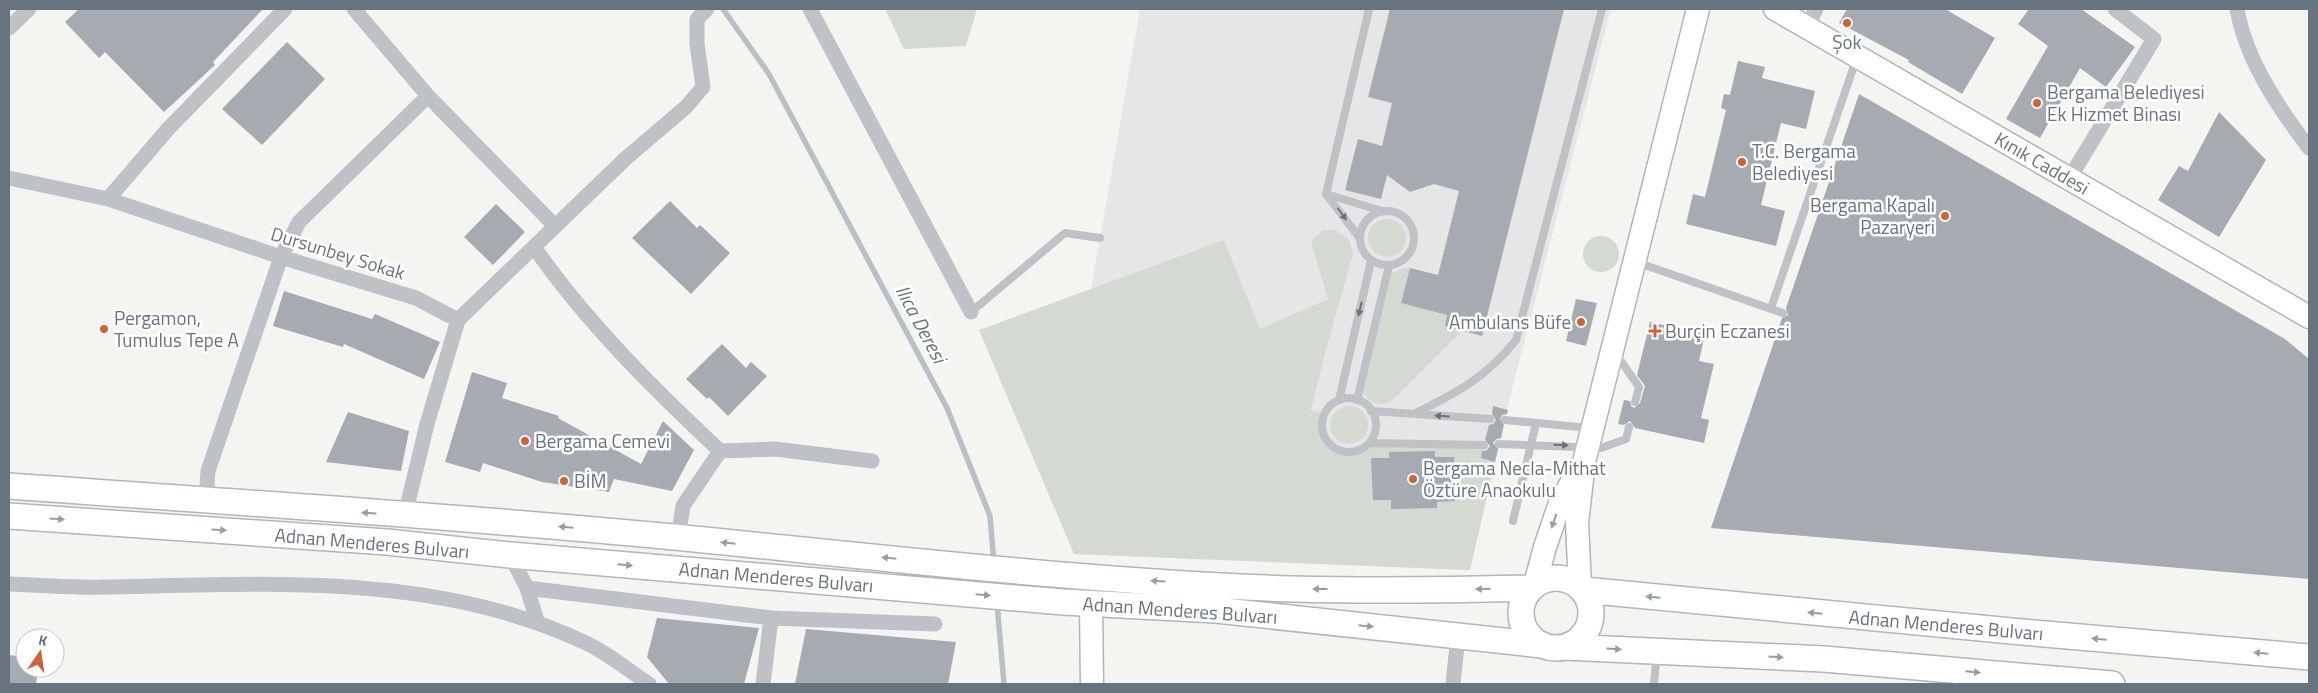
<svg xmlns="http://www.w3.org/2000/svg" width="2318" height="693" font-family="'Titillium Web',sans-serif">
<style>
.built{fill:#e5e6e5}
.green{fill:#d4d9d1}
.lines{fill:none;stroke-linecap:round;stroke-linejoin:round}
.stream{stroke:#b7c0c5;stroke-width:5.5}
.building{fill:#a5abb1}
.secondary-casing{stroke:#b1b5b9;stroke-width:25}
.primary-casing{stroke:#b2b5b9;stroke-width:28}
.lane{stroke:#bec1c5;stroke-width:8}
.street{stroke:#bec1c5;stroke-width:15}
.secondary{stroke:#fff;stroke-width:22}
.primary{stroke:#fff;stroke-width:25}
.oneway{fill:#67737f}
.oneway2{fill:#959da5}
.poi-dot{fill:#ce6238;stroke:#fff;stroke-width:2}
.labels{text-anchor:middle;stroke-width:5;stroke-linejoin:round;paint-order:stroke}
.poi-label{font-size:19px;fill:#67737f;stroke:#fff;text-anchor:start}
.street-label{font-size:19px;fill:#67737f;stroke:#fff}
.water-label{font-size:20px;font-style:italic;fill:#63747c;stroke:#fff}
</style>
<rect width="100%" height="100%" fill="#f4f5f1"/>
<path class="built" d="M 1140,9 L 1611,9 L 1509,401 L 1470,570 L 1074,554 L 979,330 L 1091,290 Z"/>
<path class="green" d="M 885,9 L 977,9 L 966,46 L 904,49 Z
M1368 238a19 19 0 1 1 38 0a19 19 0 1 1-38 0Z
M 1323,230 L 1336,230 L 1349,240 L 1353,254 L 1328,342 L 1311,410 L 1324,414 C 1316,445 1345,464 1370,443 L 1484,445 L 1481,458 L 1495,462 L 1470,570 L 1074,554 L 979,330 L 1224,240 L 1260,329 L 1328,299 L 1311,242 Z
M1583 254a18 18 0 1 1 36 0a18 18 0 1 1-36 0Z
M 1403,268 L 1410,268 L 1401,303 L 1447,315 L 1445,326 L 1462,331 L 1394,399 C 1382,407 1371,405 1363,393 L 1391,274 Z
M1330 425a19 19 0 1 1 38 0a19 19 0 1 1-38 0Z"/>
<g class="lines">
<path class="stream" d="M 723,9 L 769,74 L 947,408 L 990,516 L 994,564
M 997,603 L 1004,684"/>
</g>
<path class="building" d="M 79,9 L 263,9 L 213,62 L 215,65 L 164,112 L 105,52 L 99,58 L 65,22 Z
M 1390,9 L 1564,9 L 1482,336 L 1445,326 L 1447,315 L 1401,303 L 1410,268 L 1438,275 L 1459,191 L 1434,184 L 1410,192 L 1387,175 L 1381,199 L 1345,190 L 1358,139 L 1382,146 L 1392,103 L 1368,97 Z
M 1847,9 L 1945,9 L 1995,38 L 1962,94 L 1908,62 L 1909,60 L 1839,23 Z
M 2029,9 L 2081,9 L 2135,47 L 2106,87 L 2080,68 L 2040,138 L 2006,119 L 2048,46 L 2018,24 Z
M 287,42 L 325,79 L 262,145 L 222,109 Z
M 1738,61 L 1765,67 L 1762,78 L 1815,91 L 1806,129 L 1781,123 L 1761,205 L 1785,211 L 1776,246 L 1686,224 L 1693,194 L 1705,197 L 1726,110 L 1721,108 L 1724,94 L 1730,95 Z
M 1859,94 L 2285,339 L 2309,359 L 2309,579 L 1711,528 L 1782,318 L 1788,315 L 1786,308 Z
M 2219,112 L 2266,160 L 2219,237 L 2158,200 L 2179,166 L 2188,171 Z
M 670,201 L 697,228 L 700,225 L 730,253 L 691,294 L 632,238 Z
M 496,204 L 525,232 L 493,265 L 464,237 Z
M 284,291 L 372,319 L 375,314 L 440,342 L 424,379 L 344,344 L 343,347 L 273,326 Z
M 1576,299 L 1597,303 L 1586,346 L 1566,341 Z
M 1650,322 L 1705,334 L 1699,361 L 1714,364 L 1701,418 L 1709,420 L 1704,443 L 1635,428 L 1630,421 L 1624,425 L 1618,424 L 1624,400 L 1630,401 L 1631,406 L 1634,408 L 1640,403 L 1645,386 L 1637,375 Z
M 722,344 L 746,368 L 751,362 L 767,376 L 728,416 L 709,397 L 707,399 L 686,379 Z
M 472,372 L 507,383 L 502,398 L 559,416 L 558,418 L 641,464 L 663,421 L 694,450 L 672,491 L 614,479 L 609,492 L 542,482 L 483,463 L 480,472 L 445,462 Z
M 1493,406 L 1508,410 L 1507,414 L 1502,415 L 1500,419 L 1504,425 L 1501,438 L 1496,439 L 1493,443 L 1498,449 L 1495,462 L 1481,458 L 1482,451 L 1487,450 L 1490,446 L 1485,440 L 1489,425 L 1493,424 L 1496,420 L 1492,414 Z
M 348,412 L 409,431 L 401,471 L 326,462 Z
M 1435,451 L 1435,457 L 1454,457 L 1455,501 L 1437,502 L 1437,508 L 1391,509 L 1391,500 L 1373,500 L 1371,458 L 1389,458 L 1389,452 Z
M 657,618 L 759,628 L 744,684 L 669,684 L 647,657 Z
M 806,629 L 956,642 L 948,684 L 795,684 Z
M 9,655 L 25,657 L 25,668 L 38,668 L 36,684 L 9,684 Z"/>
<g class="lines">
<g class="secondary-casing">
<path id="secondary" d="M 1775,9 L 2309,317
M 1535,584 L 1545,547 L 1560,503 L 1579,469
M 1580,587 L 1577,523 L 1584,462 L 1698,9
M 1091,603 L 1092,684"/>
</g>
<g class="primary-casing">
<path id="primary" d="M 9,486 C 231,502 453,516 674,537 C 880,557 1086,582 1293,589 C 1373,591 1452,590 1531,588
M 9,516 L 387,542 L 510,555 L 1063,602 L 1216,610 L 1542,645
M1521 613a35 35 0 1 1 70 0a35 35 0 1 1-70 0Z
M 1584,590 L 2022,632 L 2309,657
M 1565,647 L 1824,659 L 2112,684"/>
</g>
<path class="lane" d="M 1326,194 L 1369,9
M1360 238a27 27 0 1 1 54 0a27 27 0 1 1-54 0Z
M 1359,237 L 1326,194 L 1382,211
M 1636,262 L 1783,313
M 1771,308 L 1857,57
M 971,312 L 1065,233 L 1100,238
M 1616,354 L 1639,387 L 1635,402
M1322 425a27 27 0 1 1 54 0a27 27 0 1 1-54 0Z
M 1339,400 L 1371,261
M 1357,400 L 1389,266
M 1371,411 L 1490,419
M 1414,414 C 1456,393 1486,378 1516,340 L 1602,9
M 1505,420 L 1590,428
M 1370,443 L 1484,445
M 1499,444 L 1601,448 L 1626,439 L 1629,427
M 1513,521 L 1536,423
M 1654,684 L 1657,653"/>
<path class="street" d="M 354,9 L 428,96 L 555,226
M 810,9 L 971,312
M 2237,9 C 2246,60 2278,107 2309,148
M 9,28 L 29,9
M 1807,28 L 1816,9
M 9,178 L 108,199 L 281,257 L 416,298 L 458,320 L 427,424 L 405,515
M 2069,179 L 2154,39 L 2115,9
M 108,199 L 168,129 L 285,9
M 534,247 C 587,323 653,388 720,451 L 775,449 L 872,461
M 458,320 L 625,159 L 686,107 L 703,87 L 697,44 L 697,19 L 707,9
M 206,500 L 208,471 L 281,257 L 299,222 L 428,96
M 678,538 L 683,506 L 720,451
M 510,555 L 527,588 L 537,621
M 9,584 C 41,585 74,588 107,587 C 267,584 437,572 586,643 C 608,653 629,671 649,684
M 527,588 L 771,618 L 935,624
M 763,684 L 771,618
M 1453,684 L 1458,636"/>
<use href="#secondary" class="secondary"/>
<use href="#primary" class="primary"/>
</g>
<defs><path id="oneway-solid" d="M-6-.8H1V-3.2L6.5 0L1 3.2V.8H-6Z" transform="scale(1.25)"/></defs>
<g class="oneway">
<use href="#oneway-solid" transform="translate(1342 214) rotate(53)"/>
<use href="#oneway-solid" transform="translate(1360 309) rotate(103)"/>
<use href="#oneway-solid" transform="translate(1442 416) rotate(-176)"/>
<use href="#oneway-solid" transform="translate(1561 445) rotate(1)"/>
</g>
<g class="oneway2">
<use href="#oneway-solid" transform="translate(369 513) rotate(-176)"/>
<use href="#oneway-solid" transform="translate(57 519) rotate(4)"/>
<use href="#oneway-solid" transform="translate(1554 521) rotate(109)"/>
<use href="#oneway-solid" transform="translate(566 527) rotate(-175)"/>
<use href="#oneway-solid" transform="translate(219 530) rotate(4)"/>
<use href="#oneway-solid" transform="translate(728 543) rotate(-174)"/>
<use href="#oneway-solid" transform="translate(889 558) rotate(-174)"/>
<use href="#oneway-solid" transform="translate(625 565) rotate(5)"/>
<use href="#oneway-solid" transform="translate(1158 581) rotate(-176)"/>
<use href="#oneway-solid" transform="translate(1320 589) rotate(-180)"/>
<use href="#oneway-solid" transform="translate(1483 589) rotate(178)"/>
<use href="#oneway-solid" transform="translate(983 595) rotate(5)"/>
<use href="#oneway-solid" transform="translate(1653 597) rotate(-175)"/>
<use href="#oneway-solid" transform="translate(1815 613) rotate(-175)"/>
<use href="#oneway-solid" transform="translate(1366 626) rotate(6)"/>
<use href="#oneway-solid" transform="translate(2099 639) rotate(-175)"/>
<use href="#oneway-solid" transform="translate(1614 649) rotate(3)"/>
<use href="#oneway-solid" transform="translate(2261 653) rotate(-175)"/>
<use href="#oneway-solid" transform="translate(1776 657) rotate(3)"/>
<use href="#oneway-solid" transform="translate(1973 672) rotate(5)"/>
</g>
<g class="poi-dot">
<circle cx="1847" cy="23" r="5"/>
<circle cx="2037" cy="103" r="5"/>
<circle cx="1742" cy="162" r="5"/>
<circle cx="1945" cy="216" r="5"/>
<circle cx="1581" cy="322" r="5"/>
<circle cx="104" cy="329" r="5"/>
<path d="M1652.5 323.5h5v5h5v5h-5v5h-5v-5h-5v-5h5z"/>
<circle cx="525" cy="441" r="5"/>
<circle cx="1413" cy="479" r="5"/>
<circle cx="564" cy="481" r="5"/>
</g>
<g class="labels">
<g class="poi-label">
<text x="1847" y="49" text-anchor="middle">Şok</text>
<text x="2047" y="99">Bergama Belediyesi<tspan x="2047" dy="22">Ek Hizmet Binası</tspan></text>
<text x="1752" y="158">T.C. Bergama<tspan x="1752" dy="22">Belediyesi</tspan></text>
<text x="1935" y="212" text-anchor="end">Bergama Kapalı<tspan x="1935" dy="22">Pazaryeri</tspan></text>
<text x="114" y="325">Pergamon,<tspan x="114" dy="22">Tumulus Tepe A</tspan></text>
<text x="1571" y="329" text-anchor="end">Ambulans Büfe</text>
<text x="1665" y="338">Burçin Eczanesi</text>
<text x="535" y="448">Bergama Cemevi</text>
<text x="1423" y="475">Bergama Necla-Mithat<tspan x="1423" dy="22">Öztüre Anaokulu</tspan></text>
<text x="574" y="488">BİM</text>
</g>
<g class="street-label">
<text transform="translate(2042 163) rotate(30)" y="7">Kınık Caddesi</text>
<text transform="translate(338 253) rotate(17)" y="7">Dursunbey Sokak</text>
<text transform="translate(372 543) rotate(5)" y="7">Adnan Menderes Bulvarı</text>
<text transform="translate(776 577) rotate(5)" y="7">Adnan Menderes Bulvarı</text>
<text transform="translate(1180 610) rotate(4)" y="7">Adnan Menderes Bulvarı</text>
<text transform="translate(1946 625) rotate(5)" y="7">Adnan Menderes Bulvarı</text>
</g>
<g class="water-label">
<text transform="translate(921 324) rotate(62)" y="7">Ilıca Deresi</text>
</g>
</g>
<rect width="2318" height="693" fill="none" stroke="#67737f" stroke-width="20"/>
<g transform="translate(40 653) rotate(13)"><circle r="24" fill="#ffffff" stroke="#c2c7cc"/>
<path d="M0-4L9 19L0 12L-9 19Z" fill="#ce6238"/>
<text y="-8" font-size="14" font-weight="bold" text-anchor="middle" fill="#67737f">K</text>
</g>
</svg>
